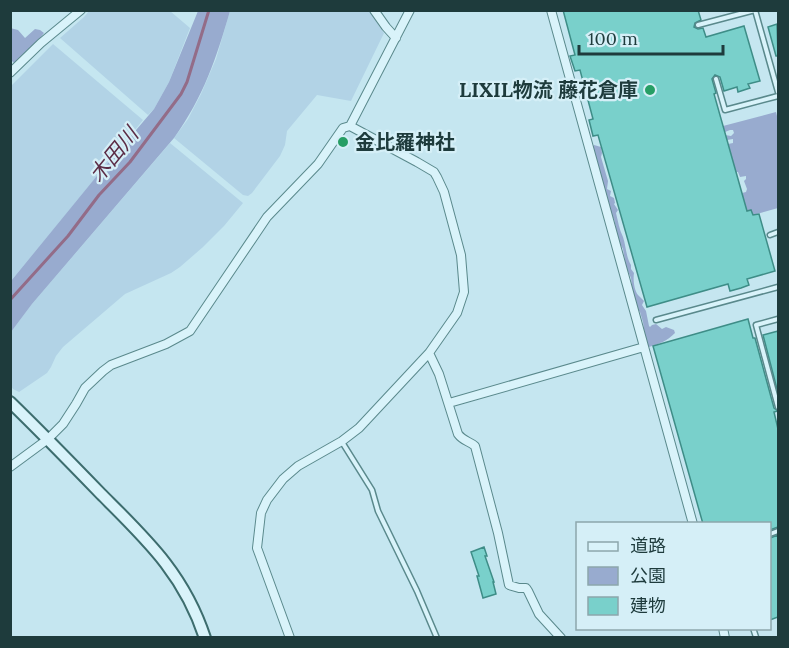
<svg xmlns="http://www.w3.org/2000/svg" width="789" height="648" font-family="Lora,'Noto Sans JP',serif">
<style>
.farmland{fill:#b2d3e6}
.green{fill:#98abcf}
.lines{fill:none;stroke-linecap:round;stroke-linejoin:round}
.stream{stroke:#936c88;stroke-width:3}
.building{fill:#79d0cb;stroke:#3e8d87;stroke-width:1.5}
.lane-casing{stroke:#5a898c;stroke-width:7}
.street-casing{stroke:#5a898c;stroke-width:10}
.secondary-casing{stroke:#3d6d6e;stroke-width:14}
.lane{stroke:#d9f3fa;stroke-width:4}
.street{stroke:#d9f3fa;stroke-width:8}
.secondary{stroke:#d9f3fa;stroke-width:10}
.poi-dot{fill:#279e65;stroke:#d5eff7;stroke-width:2}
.labels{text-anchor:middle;stroke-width:4.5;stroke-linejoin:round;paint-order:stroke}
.poi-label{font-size:20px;font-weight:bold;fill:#1e3b3c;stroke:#d5eff7;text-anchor:end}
.water-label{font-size:21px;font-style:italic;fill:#5c2d46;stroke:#d5eff7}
</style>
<rect width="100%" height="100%" fill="#c5e6f0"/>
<path class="farmland" d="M 89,11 L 170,11 L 190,28 L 169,82 L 154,109 L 148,115 L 60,38 L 84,17 Z
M 230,11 L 369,11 L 384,33 L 351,101 L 317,95 L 287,131 L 285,145 L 280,156 L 252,193 L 248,196 L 243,195 L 174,138 L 188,119 L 201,94 L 216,59 Z
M 53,44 L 143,120 L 11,281 L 11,86 Z
M 170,143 L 243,203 L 224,226 L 203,247 L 180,267 L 171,273 L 125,294 L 63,347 L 56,356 L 51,367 L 47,373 L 19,392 L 13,389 L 11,386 L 11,332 L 32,304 Z"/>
<path class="green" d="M 198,11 L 230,11 C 216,59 204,96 174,138 L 32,304 L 11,332 L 11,281 L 96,177 L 154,109 L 169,82 Z
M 10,28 L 18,30 L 25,38 L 35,29 L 40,30 L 44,33 L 30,50 L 27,51 L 14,63 L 11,60 Z
M 776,112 L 778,120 L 778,208 L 753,215 L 751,210 L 747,211 L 742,193 L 746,192 L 747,189 L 744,181 L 746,179 L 746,176 L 740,177 L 738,172 L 736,172 L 728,144 L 733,143 L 733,139 L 727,140 L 725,135 L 731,136 L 734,133 L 733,130 L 730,130 L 725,132 L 723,126 Z
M 594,145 L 601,147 L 602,153 L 601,157 L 608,181 L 607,189 L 611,191 L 610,196 L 614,198 L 615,203 L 614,204 L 618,210 L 616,213 C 618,221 619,229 623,237 C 626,246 626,257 631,265 L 631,269 L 634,273 C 633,279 634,290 638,295 C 640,297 642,299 644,301 L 642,305 L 646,311 L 649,326 L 650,327 L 652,325 L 656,324 L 662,329 L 666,327 L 674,330 L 675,333 C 667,341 659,344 649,347 L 646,345 L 643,322 L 640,312 L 634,305 L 631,278 L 626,267 L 623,249 L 617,238 L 617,233 L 614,219 L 610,214 L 605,197 L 605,189 L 601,178 L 600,171 L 591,150 Z"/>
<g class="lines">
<path class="stream" d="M 10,300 L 68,236 L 99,195 L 130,162 L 181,94 L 187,82 L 209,10"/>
</g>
<path class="building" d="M 563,10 L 698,10 L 701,20 L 695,23 L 694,27 L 698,29 L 703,28 L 706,37 L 744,26 L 760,81 L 748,84 L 750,88 L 738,92 L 737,87 L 724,91 L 720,77 L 715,75 L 712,79 L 716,93 L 714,94 L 747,211 L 751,210 L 753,215 L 759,214 L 775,271 L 747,279 L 749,285 L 741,288 L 730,291 L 728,284 L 647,307 L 598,135 L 593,136 L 589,120 L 593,119 L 580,70 L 575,71 L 570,56 L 575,55 Z
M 777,24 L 778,56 L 776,56 L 768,27 Z
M 748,319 L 753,338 L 755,338 L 774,408 L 778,411 L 774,412 L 778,429 L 778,527 L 770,530 L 770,524 L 703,524 L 653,346 Z
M 778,331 L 778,393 L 763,335 Z
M 778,535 L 778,617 L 770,620 L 770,538 Z
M 484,547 L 487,556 L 485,556 L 494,582 L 493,582 L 496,594 L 483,598 L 477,576 L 479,576 L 471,552 Z"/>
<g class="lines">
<g class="lane-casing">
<path id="lane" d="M 755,10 L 778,92
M 698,25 L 755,10
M 716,79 L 725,110 L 778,96
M 770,235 L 778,232
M 778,319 L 756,325 L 778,407
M 656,320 L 778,287
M 342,442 L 372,490 L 378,511 L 417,591 L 437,638
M 770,534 L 778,531
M 753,628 L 756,637"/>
</g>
<g class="street-casing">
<path id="street" d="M 374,10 L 386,27 L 396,38
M 551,10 L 693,524
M 10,73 L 41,43 L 81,10
M 429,353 L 439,374 L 458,434 C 463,441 469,441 475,446 L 498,533 L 509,585 L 519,588 L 526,588 L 528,591 L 539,614 L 561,638
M 449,403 L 644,347
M 10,467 L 48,439 L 63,424 L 76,404 L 85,388 L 103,371 L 111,365 L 166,344 L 190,331 L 267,217 L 318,164 L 343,128 L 350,126 L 410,10
M 723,628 L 725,638
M 290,638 L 257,548 L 261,513 L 267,500 L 283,479 L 298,466 L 342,441 L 359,428 L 429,353 L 457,313 L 464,292 L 461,255 L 444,192 L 437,177 L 434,172 L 417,162 L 350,126"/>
</g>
<g class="secondary-casing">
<path id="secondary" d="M 10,402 C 41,432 71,463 101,494 C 147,540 184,574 205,638"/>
</g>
<use href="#lane" class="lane"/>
<use href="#street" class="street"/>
<use href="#secondary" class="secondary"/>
</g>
<g class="poi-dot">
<circle cx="650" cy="90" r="6"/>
<circle cx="343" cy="142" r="6"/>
</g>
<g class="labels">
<g class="poi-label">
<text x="638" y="97">LIXIL物流 藤花倉庫</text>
<text x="355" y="149" text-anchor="start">金比羅神社</text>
</g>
<g class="water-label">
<text transform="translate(114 155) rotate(-51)" y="7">木田川</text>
</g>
</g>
<rect width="789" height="648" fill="none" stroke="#1e3b3c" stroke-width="24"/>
<rect x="576" y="522" width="195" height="108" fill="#d5eff7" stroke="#8ca7ac" stroke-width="1.5"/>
<rect x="588" y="542" width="30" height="9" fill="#d9f3fa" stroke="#8ca7ac" stroke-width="1.5"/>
<text x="630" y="552" font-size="18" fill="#1e3b3c">道路</text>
<rect x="588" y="567" width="30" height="18" fill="#98abcf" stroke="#8ca7ac" stroke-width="1.5"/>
<text x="630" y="582" font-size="18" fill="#1e3b3c">公園</text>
<rect x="588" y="597" width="30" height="18" fill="#79d0cb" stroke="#8ca7ac" stroke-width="1.5"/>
<text x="630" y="612" font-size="18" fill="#1e3b3c">建物</text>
<path d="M579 45v9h144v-9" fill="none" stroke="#1e3b3c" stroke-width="3"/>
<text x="588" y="45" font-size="18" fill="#1e3b3c" stroke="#d5eff7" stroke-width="4.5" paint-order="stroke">100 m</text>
</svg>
